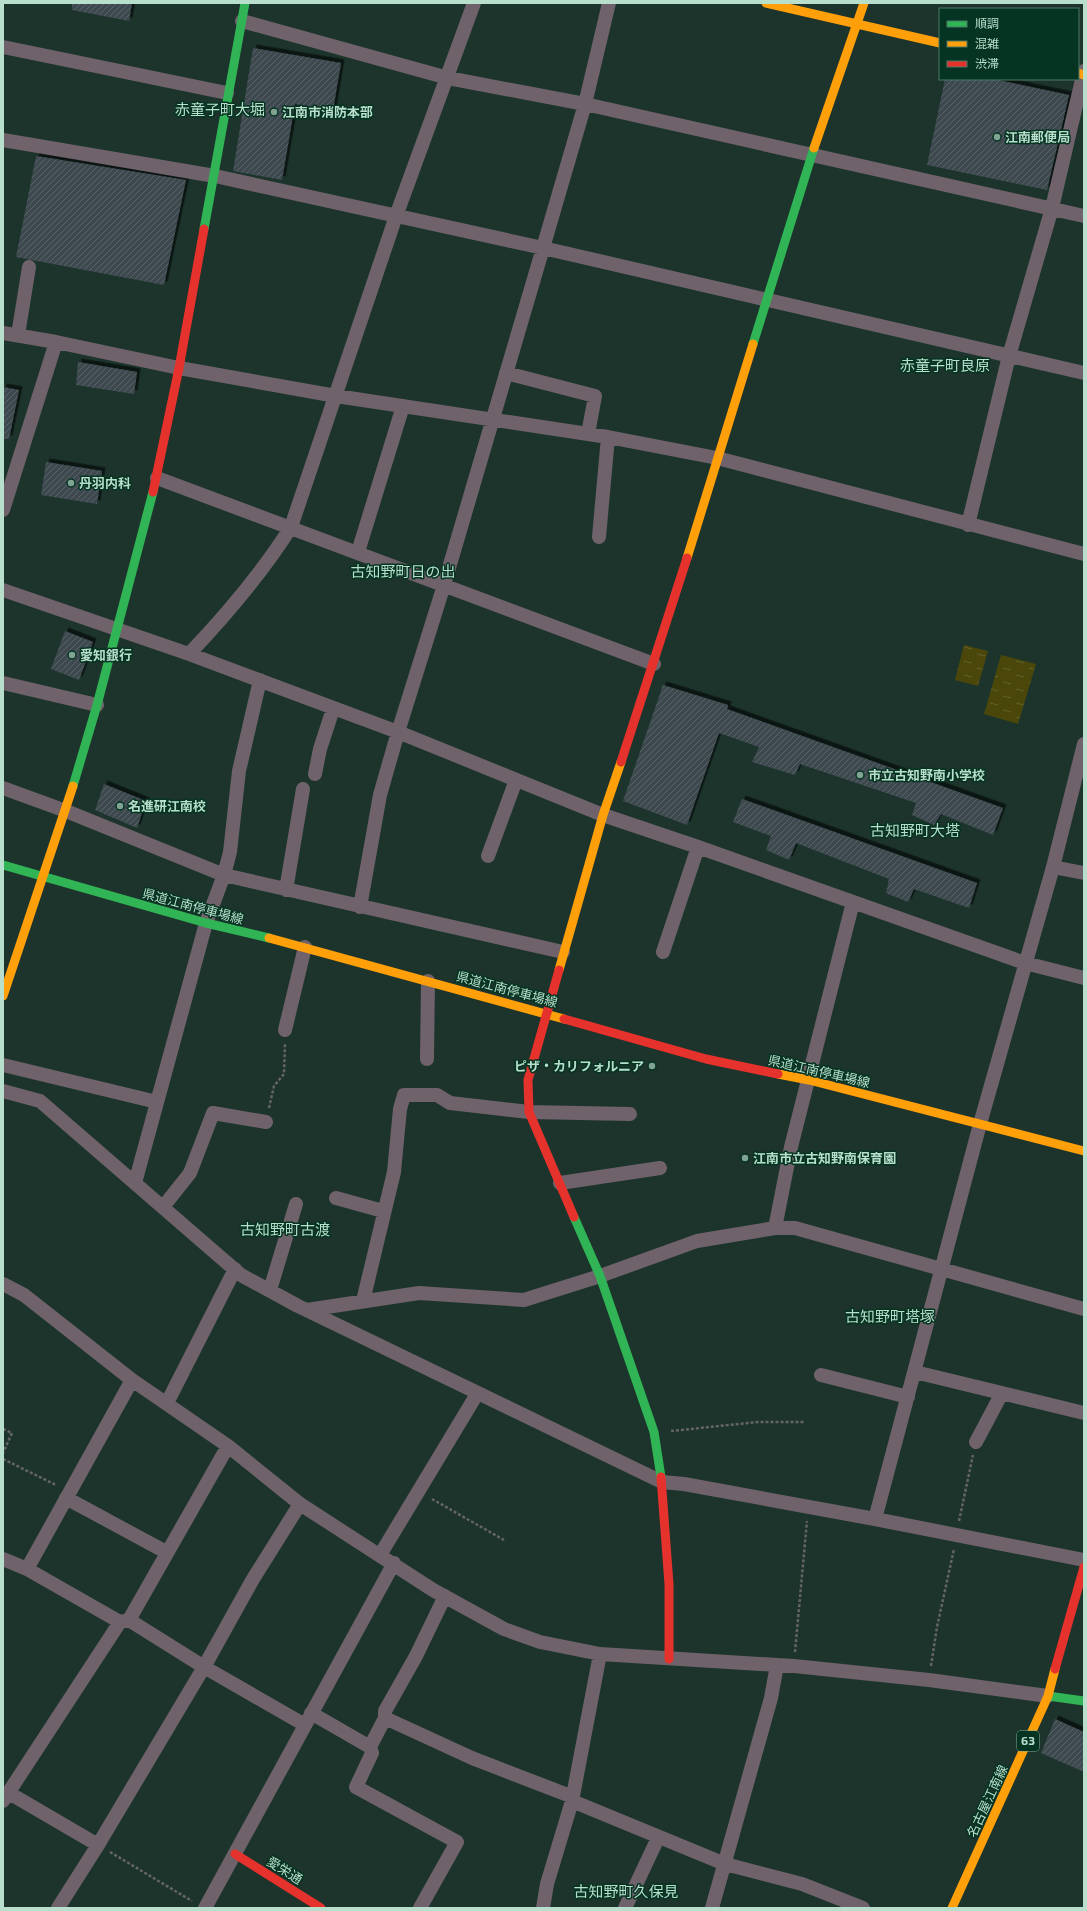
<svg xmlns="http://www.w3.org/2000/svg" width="1087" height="1911" font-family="'Exo 2','Noto Sans JP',sans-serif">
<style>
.water{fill:url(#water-ripples)}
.building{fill:url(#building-hatch);filter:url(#shadow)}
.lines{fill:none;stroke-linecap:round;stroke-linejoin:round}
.path{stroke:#656466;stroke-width:2.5;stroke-dasharray:3 2;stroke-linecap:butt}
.street{stroke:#6f626b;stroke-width:14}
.fast{stroke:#30b455;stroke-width:9}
.slow{stroke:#ff9f0a;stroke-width:9}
.jam{stroke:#e5322d;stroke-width:9}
.poi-dot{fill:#81a393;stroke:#053422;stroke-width:1.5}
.labels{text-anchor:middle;stroke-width:3;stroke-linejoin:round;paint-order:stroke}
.shield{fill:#053422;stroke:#82ac98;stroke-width:1}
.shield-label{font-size:12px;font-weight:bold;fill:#b8dfcb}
.poi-label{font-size:13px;font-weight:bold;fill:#b8dfcb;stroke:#053422;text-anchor:start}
.street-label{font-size:13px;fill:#b8dfcb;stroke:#053422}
.quarter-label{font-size:15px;fill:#b8dfcb;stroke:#053422}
</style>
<defs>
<pattern id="water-ripples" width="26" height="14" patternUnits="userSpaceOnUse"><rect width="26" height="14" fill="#4b470a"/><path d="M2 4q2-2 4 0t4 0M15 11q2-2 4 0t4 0" fill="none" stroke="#63612c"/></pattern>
<pattern id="building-hatch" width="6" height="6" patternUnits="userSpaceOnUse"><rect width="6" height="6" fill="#3e4950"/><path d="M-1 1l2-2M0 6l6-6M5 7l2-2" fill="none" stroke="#586368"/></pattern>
<filter id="shadow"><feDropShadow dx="3.5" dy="-3.5" stdDeviation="0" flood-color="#0009"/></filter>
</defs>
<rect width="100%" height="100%" fill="#1c342b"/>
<path class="water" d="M 964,645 L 988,651 L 978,686 L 955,680 Z
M 1001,655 L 1036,664 L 1018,724 L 984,714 Z"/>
<path class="building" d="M 72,3 L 132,3 L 129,21 L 72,10 Z
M 253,48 L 341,63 L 333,110 L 295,104 L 282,180 L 233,171 Z
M 945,79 L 993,79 L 1069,95 L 1047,190 L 927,165 Z
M 36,156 L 186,180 L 164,285 L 16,257 Z
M 78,362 L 137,372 L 134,394 L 76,385 Z
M 3,387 L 19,390 L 9,439 L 3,439 Z
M 46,462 L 102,471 L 97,504 L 41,495 Z
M 65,631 L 93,642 L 79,680 L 51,669 Z
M 663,685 L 728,705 L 727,709 L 1003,808 L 993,835 L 941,814 L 934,825 L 912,815 L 916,803 L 800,764 L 795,775 L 752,762 L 759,747 L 719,733 L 687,825 L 623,801 Z
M 104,784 L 146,801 L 137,828 L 95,810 Z
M 742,799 L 977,883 L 969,908 L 914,889 L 908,902 L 886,893 L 889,879 L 796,843 L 789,860 L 766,850 L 771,836 L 733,822 Z
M 1055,1719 L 1084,1732 L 1084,1772 L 1041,1753 Z"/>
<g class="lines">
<path class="path" d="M 269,1108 L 274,1086 L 284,1074 L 285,1043
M 3,1429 L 12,1433 L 3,1453
M 671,1431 L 758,1422 L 805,1422
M 3,1459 L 56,1485
M 432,1499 L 504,1540
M 959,1521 L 973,1455
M 795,1652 L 807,1521
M 931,1666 L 937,1627 L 954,1549
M 110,1852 L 192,1901"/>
<path class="street" d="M 242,21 L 448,78 L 585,104 L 1084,216
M 3,47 L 227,93
M 3,140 L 215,176 L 543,248 L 1084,373
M 3,333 L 56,342 L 179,368 L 336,396 L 608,437 L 717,458 L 1084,554
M 18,335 L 29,267
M 506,373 L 595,396 L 588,434
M 157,478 L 654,664
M 3,510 L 56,342
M 968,525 L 1009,356 L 1052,208 L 1084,71
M 599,537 L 608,437
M 358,552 L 403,406
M 3,590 L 189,654 L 398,732 L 603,815 L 698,847 L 1025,963 L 1084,978
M 189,654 C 227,614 262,573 291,527 L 396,216 L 474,3
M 3,683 L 97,705
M 315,774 L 320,749 L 333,709
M 3,788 L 66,811 L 224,875 L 563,952
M 488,856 L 516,780
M 1053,867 L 1084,873
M 286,890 L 303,789
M 360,907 L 380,795 L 398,732 L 444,585 L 543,248 L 585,104 L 609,3
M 663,952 L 698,847
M 285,1030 L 305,947
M 427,1059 L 428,981
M 3,1065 L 157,1102
M 3,1091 L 40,1101 L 241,1275 L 298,1306 L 662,1482 L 684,1484 L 875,1519 L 1084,1560
M 135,1183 L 206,923 L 224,875 L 230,852 L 239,771 L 260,680
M 560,1183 L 660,1168
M 336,1198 L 383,1211
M 163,1207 L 190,1173 L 213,1113 L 266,1122
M 775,1228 L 791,1147 L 853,902
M 3,1284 L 24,1295 L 132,1380 L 228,1446 L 300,1504 L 433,1590 L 504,1629 L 540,1642 L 600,1654 L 794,1666 L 929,1680 L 1048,1696
M 270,1290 L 296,1204
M 363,1301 L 394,1172 L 400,1109 L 404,1095 L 437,1095 L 450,1103 L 529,1112 L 630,1114
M 307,1310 L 419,1293 L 524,1300 L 600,1276 L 697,1241 L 775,1228 L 795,1228 L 1084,1309
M 915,1372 L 1084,1413
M 821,1375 L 908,1397
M 167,1403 L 235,1269
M 976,1442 L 1002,1393
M 66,1498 L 166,1552
M 875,1519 L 980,1124 L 1053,867 L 1084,744
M 380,1555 L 477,1394
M 3,1559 L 27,1569 L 120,1622 L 3,1801
M 27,1569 L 132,1380
M 129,1620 L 228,1446
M 120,1622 L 129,1620 L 204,1667 L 305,1725
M 311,1713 L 370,1747 L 385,1718 L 472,1758 L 573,1797
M 385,1718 L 385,1711 L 416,1656 L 445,1596
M 370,1747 L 372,1753 L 356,1787 L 457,1842 L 420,1908
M 9,1793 L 98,1845
M 572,1801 L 725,1864 L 802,1884 L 863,1908
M 58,1908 L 98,1845 L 204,1667 L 253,1579 L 300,1504
M 205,1908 L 394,1563
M 543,1908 L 547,1884 L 572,1801 L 600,1654
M 625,1908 L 658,1838
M 712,1908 L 771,1698 L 777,1665"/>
<path class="fast" d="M 204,229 L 245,3
M 753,344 L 814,148
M 73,786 L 97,705 L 153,492
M 3,865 L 206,923 L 269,938
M 574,1217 L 600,1276 L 654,1432 L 661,1477
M 1048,1696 L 1084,1701"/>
<path class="slow" d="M 766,3 L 940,43
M 1078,73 L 1084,75
M 814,148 L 864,3
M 687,558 L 753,344
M 269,938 L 564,1019
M 559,970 L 603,815 L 621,762
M 3,996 L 73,786
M 778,1074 L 809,1080 L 1084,1151
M 952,1908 L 1048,1696 L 1055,1669"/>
<path class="jam" d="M 153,492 L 179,368 L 204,229
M 621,762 L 687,558
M 559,970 L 528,1080 L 529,1112 L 574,1217
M 564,1019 L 706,1059 L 778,1074
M 661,1477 L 669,1584 L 669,1659
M 1055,1669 L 1084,1567
M 235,1854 L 321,1908"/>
</g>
<g class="poi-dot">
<circle cx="274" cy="112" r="4"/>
<circle cx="997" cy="137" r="4"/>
<circle cx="71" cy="483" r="4"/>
<circle cx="72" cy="655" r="4"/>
<circle cx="860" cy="775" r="4"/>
<circle cx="120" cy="806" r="4"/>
<circle cx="652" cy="1066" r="4"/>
<circle cx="745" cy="1158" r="4"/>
</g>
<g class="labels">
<rect class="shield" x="1017" y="1731" width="22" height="20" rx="3"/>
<g class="shield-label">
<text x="1028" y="1745">63</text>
</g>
<g class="poi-label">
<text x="282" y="117">江南市消防本部</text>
<text x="1005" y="142">江南郵便局</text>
<text x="79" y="488">丹羽内科</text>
<text x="80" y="660">愛知銀行</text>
<text x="868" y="780">市立古知野南小学校</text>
<text x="128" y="811">名進研江南校</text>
<text x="644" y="1071" text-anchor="end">ピザ・カリフォルニア</text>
<text x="753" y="1163">江南市立古知野南保育園</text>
</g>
<g class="street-label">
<text transform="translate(193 906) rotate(15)" y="5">県道江南停車場線</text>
<text transform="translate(507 989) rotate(15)" y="5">県道江南停車場線</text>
<text transform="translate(819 1071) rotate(13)" y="5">県道江南停車場線</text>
<text transform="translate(987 1801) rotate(-65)" y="5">名古屋江南線</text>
<text transform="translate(285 1870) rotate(32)" y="5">愛栄通</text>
</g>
<g class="quarter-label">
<text x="220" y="115">赤童子町大堀</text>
<text x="945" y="371">赤童子町良原</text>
<text x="403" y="577">古知野町日の出</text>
<text x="915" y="836">古知野町大塔</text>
<text x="285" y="1235">古知野町古渡</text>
<text x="890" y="1322">古知野町塔塚</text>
<text x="626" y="1897">古知野町久保見</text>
</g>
</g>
<rect width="1087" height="1911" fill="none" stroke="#b8dfcb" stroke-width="8"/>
<rect x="939" y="8" width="140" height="72" fill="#053422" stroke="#4d7866"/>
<rect x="947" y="21" width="20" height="6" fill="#30b455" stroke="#4d7866"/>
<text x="975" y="28" font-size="12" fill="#b8dfcb">順調</text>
<rect x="947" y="41" width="20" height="6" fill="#ff9f0a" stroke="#4d7866"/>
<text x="975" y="48" font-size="12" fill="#b8dfcb">混雑</text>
<rect x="947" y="61" width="20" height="6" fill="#e5322d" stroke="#4d7866"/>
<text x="975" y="68" font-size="12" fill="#b8dfcb">渋滞</text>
</svg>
